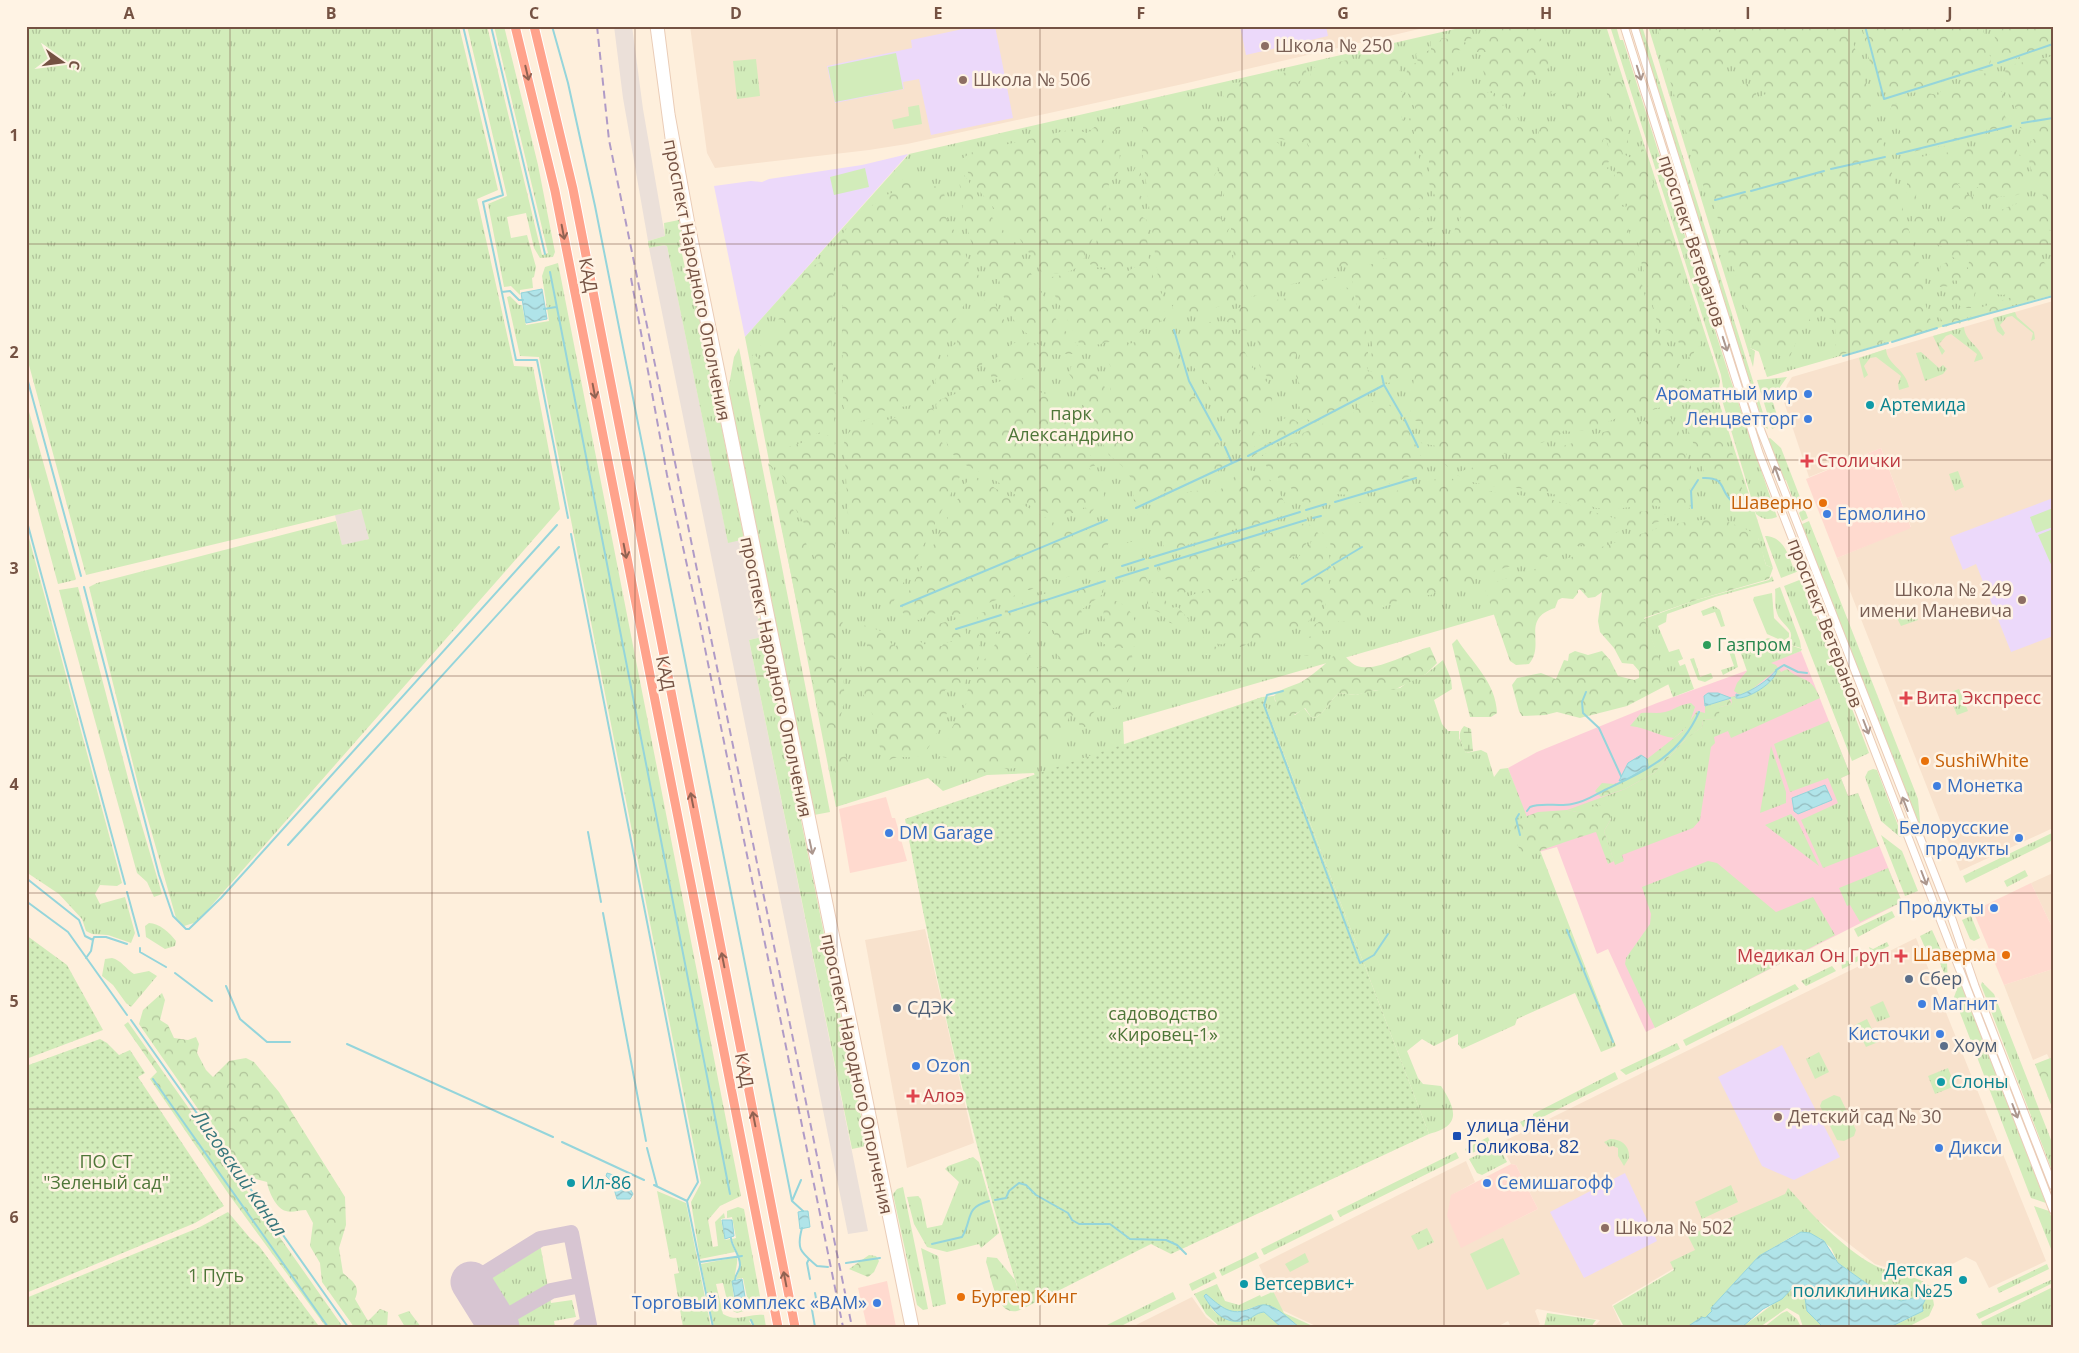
<svg xmlns="http://www.w3.org/2000/svg" width="2079" height="1353" font-family="'Open Sans',sans-serif">
<style>
.residential{fill:#f8e2cd}
.commercial{fill:#ffdacf}
.industrial{fill:#ebe0d9}
.education{fill:#ecd9fa}
.medical{fill:#fdced7}
.grass{fill:url(#grass-tufts)}
.forest{fill:url(#forest-crowns);fill-rule:evenodd}
.wetland{fill:url(#wetland-marsh)}
.garden{fill:url(#garden-dots)}
.pitch{fill:#d2ecba}
.water{fill:url(#water-waves);stroke:#95d5db}
.lines{fill:none;stroke-linecap:round;stroke-linejoin:round}
.stream{stroke:#95d5db;stroke-width:2}
.taxiway{stroke:#d7c5d2;stroke-width:16}
.runway{stroke:#d7c5d2;stroke-width:41}
.secondary-casing{stroke:#eaccb7;stroke-width:9}
.highway-casing{stroke:#fff;stroke-width:11}
.secondary{stroke:#fff;stroke-width:7}
.highway{stroke:#ffa38c;stroke-width:9}
.rail{stroke:#b09bc7;stroke-width:2;stroke-dasharray:8 5;stroke-linecap:butt}
.oneway{stroke:#916252}
.oneway2{stroke:#ac978e}
.grid{fill:none;stroke:#755243;stroke-width:1;stroke-opacity:0.55}
.education-dot{fill:#8d6e63;stroke:#fff3e4;stroke-width:2}
.shop-dot{fill:#3f7fe0;stroke:#fff3e4;stroke-width:2}
.culture-dot{fill:#0f9aa8;stroke:#fff3e4;stroke-width:2}
.health-dot{fill:#e0444e;stroke:#fff3e4;stroke-width:2}
.food-dot{fill:#e8710a;stroke:#fff3e4;stroke-width:2}
.leisure-dot{fill:#2e9e5b;stroke:#fff3e4;stroke-width:2}
.service-dot{fill:#5c6f8a;stroke:#fff3e4;stroke-width:2}
.transit-dot{fill:#1a4fb4;stroke:#fff3e4;stroke-width:2}
.labels{text-anchor:middle;stroke-width:5;stroke-linejoin:round;paint-order:stroke}
.education-label{font-size:18px;fill:#785e54;stroke:#fff3e4;text-anchor:start}
.street-label{font-size:18px;fill:#755243;stroke:#fff3e4}
.shop-label{font-size:18px;fill:#366cbe;stroke:#fff3e4;text-anchor:start}
.culture-label{font-size:18px;fill:#0d838f;stroke:#fff3e4;text-anchor:start}
.park-label{font-size:18px;fill:#4e7638;stroke:#fff3e4}
.health-label{font-size:18px;fill:#be3a42;stroke:#fff3e4;text-anchor:start}
.food-label{font-size:18px;fill:#c56008;stroke:#fff3e4;text-anchor:end}
.leisure-label{font-size:18px;fill:#27864d;stroke:#fff3e4;text-anchor:start}
.service-label{font-size:18px;fill:#4e5e75;stroke:#fff3e4;text-anchor:start}
.transit-label{font-size:18px;fill:#164399;stroke:#fff3e4;text-anchor:start}
.water-label{font-size:19px;font-style:italic;fill:#36767c;stroke:#fff3e4}
.neatline{fill:none;stroke:#755243;stroke-width:2}
.grid-label{font-size:16px;text-anchor:middle;font-weight:bold;fill:#755243}
</style>
<defs>
<pattern id="grass-tufts" width="24" height="20" patternUnits="userSpaceOnUse" patternTransform="scale(1.25)"><rect width="24" height="20" fill="#d2ecba"/><path d="M3 7l-1-3M5 7V3M7 7l1-3M15 17l-1-3M17 17v-4M19 17l1-3" fill="none" stroke="#afc299"/></pattern>
<pattern id="forest-crowns" width="20" height="18" patternUnits="userSpaceOnUse" patternTransform="scale(1.25)"><rect width="20" height="18" fill="#d2ecba"/><path d="M2 6a3 3 0 1 1 6 0M12 15a3 3 0 1 1 6 0" fill="none" stroke="#afc299"/></pattern>
<pattern id="wetland-marsh" width="20" height="14" patternUnits="userSpaceOnUse" patternTransform="scale(1.25)"><rect width="20" height="14" fill="#d2ecba"/><path d="M1 5h8M5 5V1M11 12h8M15 12V8" fill="none" stroke="#afc299"/></pattern>
<pattern id="garden-dots" width="8" height="8" patternUnits="userSpaceOnUse" patternTransform="scale(1.25)"><rect width="8" height="8" fill="#d2ecba"/><path d="M2 2h.1M6 6h.1" fill="none" stroke="#afc299" stroke-width="1.8" stroke-linecap="round"/></pattern>
<pattern id="water-waves" width="16" height="10" patternUnits="userSpaceOnUse" patternTransform="scale(1.25)"><rect width="16" height="10" fill="#b0e4e9"/><path d="M0 5q4-4 8 0t8 0" fill="none" stroke="#94bbbe"/></pattern>
</defs>
<rect width="100%" height="100%" fill="#feefdc"/>
<path class="residential" d="M 690,26 L 1432,26 L 1183,84 L 907,144 L 869,150 L 715,168 L 707,153 Z
M 2053,301 L 2053,828 L 1960,871 L 1837,558 L 1911,527 L 1881,448 L 1809,477 L 1783,399 L 1787,385 L 1792,377 Z
M 2053,873 L 2053,929 L 2031,883 Z
M 925,929 L 974,1143 L 907,1168 L 865,940 Z
M 1916,938 L 2046,1261 L 1989,1288 L 1976,1262 L 1966,1257 L 1923,1279 L 1875,1264 L 1796,1203 L 1703,1251 L 1612,1305 L 1622,1327 L 1594,1327 L 1600,1320 L 1537,1309 L 1535,1311 L 1540,1324 L 1535,1327 L 1511,1327 L 1508,1321 L 1497,1327 L 1318,1327 L 1282,1310 L 1271,1292 L 1259,1265 L 1466,1161 L 1475,1182 L 1452,1195 L 1461,1247 L 1538,1209 L 1516,1165 L 1511,1164 L 1500,1143 Z
M 2053,969 L 2053,1066 L 2047,1054 L 2033,1060 L 2004,985 Z
M 1192,1297 L 1206,1317 L 1219,1327 L 1132,1327 Z"/>
<path class="commercial" d="M 1881,448 L 1911,528 L 1837,558 L 1806,479 Z
M 886,797 L 892,818 L 895,818 L 907,861 L 850,873 L 839,809 Z
M 2031,883 L 2053,929 L 2053,969 L 2004,985 L 1973,911 Z
M 1511,1164 L 1516,1165 L 1538,1209 L 1461,1248 L 1447,1216 L 1451,1195 Z
M 887,1281 L 896,1327 L 867,1327 L 858,1288 Z"/>
<path class="industrial" d="M 614,26 L 632,26 L 643,109 L 665,236 L 648,241 L 623,98 Z
M 664,245 L 667,246 L 728,542 L 741,540 L 762,637 L 749,640 L 868,1231 L 848,1234 L 649,248 Z
M 362,509 L 369,539 L 342,546 L 335,515 Z"/>
<path class="education" d="M 977,26 L 995,26 L 1013,118 L 931,135 L 919,79 L 903,82 L 904,89 L 835,103 L 827,66 L 912,48 L 911,40 Z
M 1240,26 L 1326,26 L 1328,36 L 1246,55 Z
M 908,154 L 745,337 L 714,186 L 751,181 L 762,182 L 769,179 L 862,165 Z
M 2053,498 L 2053,636 L 2011,652 L 1976,564 L 1963,570 L 1950,537 Z
M 1782,1045 L 1840,1157 L 1794,1180 L 1762,1166 L 1718,1077 Z
M 1625,1173 L 1657,1241 L 1584,1278 L 1550,1212 Z"/>
<path class="medical" d="M 1801,651 L 1850,774 L 1841,778 L 1848,796 L 1858,793 L 1902,902 L 1646,1032 L 1608,949 L 1597,954 L 1557,847 L 1539,852 L 1508,768 L 1537,752 L 1657,703 Z"/>
<path class="grass" d="M 26,26 L 459,26 L 498,190 L 477,199 L 514,366 L 533,367 L 560,509 L 197,922 L 184,926 L 176,918 L 139,788 L 89,587 L 97,583 L 336,521 L 342,545 L 369,539 L 361,509 L 86,575 L 26,354 Z
M 467,26 L 487,26 L 542,255 L 548,253 L 494,26 L 504,26 L 538,165 L 555,252 L 553,257 L 540,258 L 534,248 L 526,213 L 507,217 L 511,238 L 527,235 L 536,267 L 534,277 L 532,278 L 533,288 L 520,290 L 520,295 L 511,286 L 504,287 L 488,204 L 507,196 Z
M 1468,26 L 1606,26 L 1720,380 L 1718,399 L 1773,568 L 1766,565 L 1758,538 L 1123,722 L 1124,745 L 1035,776 L 1034,773 L 987,775 L 943,791 L 928,778 L 836,807 L 745,337 L 909,154 Z
M 1610,26 L 1616,26 L 1620,40 L 1623,40 L 1730,378 L 1777,517 C 1769,520 1763,520 1756,514 L 1722,400 L 1723,387 L 1721,375 Z
M 1637,26 L 1642,26 L 1768,429 L 1763,426 Z
M 1648,26 L 2053,26 L 2053,295 L 1767,377 L 1753,334 L 1750,348 L 1755,351 L 1753,367 Z
M 756,59 L 760,96 L 737,99 L 733,61 Z
M 679,220 L 683,239 L 679,240 L 687,277 L 691,277 L 751,572 L 748,573 L 741,540 L 728,543 L 667,246 L 664,245 L 649,248 L 648,241 L 665,236 L 664,223 Z
M 558,263 L 741,1196 L 720,1206 L 708,1220 L 713,1247 L 718,1246 L 715,1222 L 724,1213 L 725,1218 L 721,1219 L 725,1240 L 730,1239 L 735,1252 L 700,1259 L 691,1202 L 701,1183 L 539,357 L 520,356 L 507,297 L 510,296 L 519,305 L 522,305 L 526,325 L 549,321 L 542,276 L 545,267 Z
M 2015,312 L 2017,317 L 2034,332 L 2035,339 L 2031,341 L 2033,333 L 2012,316 L 2007,317 L 2000,325 L 2005,333 L 2003,336 L 1997,331 L 1993,318 Z
M 1964,327 C 1965,342 1980,345 1983,359 L 1974,362 L 1977,354 L 1951,334 L 1946,336 L 1939,344 L 1945,351 L 1942,355 L 1933,336 Z
M 739,348 L 830,812 L 814,815 L 728,391 L 734,357 Z
M 1886,349 C 1887,365 1905,368 1909,387 L 1899,390 L 1898,384 L 1901,376 L 1876,357 L 1870,358 L 1864,366 L 1868,375 L 1864,378 L 1859,358 Z
M 1921,352 L 1939,368 L 1943,365 L 1947,369 L 1943,374 L 1925,381 L 1916,353 Z
M 1787,377 L 1780,387 L 1778,397 L 1772,399 L 1779,422 L 1784,421 L 1783,424 L 1772,429 L 1757,380 Z
M 26,401 L 76,579 L 75,580 L 58,584 L 26,466 Z
M 1770,438 L 1781,448 L 1808,518 L 1802,521 L 1799,513 L 1800,512 L 1799,507 L 1796,507 L 1786,480 L 1783,481 L 1767,439 Z
M 1958,471 L 1964,487 L 1955,491 L 1949,474 Z
M 1809,521 L 1918,799 L 1921,832 L 1800,525 Z
M 26,527 L 122,883 L 117,886 L 100,885 L 95,894 L 100,904 L 125,897 L 135,933 L 131,943 L 108,935 L 92,934 L 86,931 L 82,919 L 59,894 L 26,872 Z
M 1765,536 C 1782,536 1788,553 1793,567 L 1797,566 L 1799,571 L 1781,578 Z
M 1772,576 L 1774,581 L 1715,597 L 1667,614 L 1666,622 L 1658,626 L 1669,652 L 1679,649 L 1683,659 L 1678,661 L 1680,666 L 1685,664 L 1694,689 L 1673,697 L 1644,619 L 1693,601 L 1769,580 Z
M 1802,579 L 1869,753 L 1852,761 L 1784,586 Z
M 78,587 L 129,782 L 162,894 L 154,897 L 147,882 L 137,873 L 59,590 Z
M 1780,587 L 1800,641 L 1801,648 L 1788,644 C 1798,629 1781,626 1777,613 C 1774,605 1776,597 1775,589 Z
M 1714,606 L 1720,610 L 1725,626 L 1721,627 L 1715,612 L 1703,616 L 1701,611 Z
M 1915,612 L 1918,620 L 1901,626 L 1897,618 Z
M 760,618 L 867,1146 L 852,1149 L 749,640 L 762,637 L 758,619 Z
M 1768,638 L 1802,649 L 1801,651 L 1771,663 L 1776,665 L 1781,672 L 1787,669 C 1802,683 1810,674 1820,698 L 1731,738 L 1728,731 L 1714,737 L 1715,743 L 1711,747 L 1700,820 L 1693,828 L 1622,855 L 1624,861 L 1615,865 L 1604,831 L 1611,819 L 1567,810 L 1625,789 L 1654,773 L 1688,737 L 1702,727 L 1703,720 L 1714,719 L 1720,707 L 1732,704 L 1731,697 L 1735,696 L 1736,698 C 1749,699 1774,683 1776,670 L 1750,691 L 1740,695 L 1734,691 L 1737,683 L 1747,671 L 1740,651 Z
M 1732,644 L 1738,667 L 1723,675 L 1721,670 L 1734,666 L 1727,646 Z
M 1694,658 L 1700,677 L 1711,673 L 1713,678 L 1705,682 L 1698,680 L 1690,659 Z
M 1443,660 L 1451,679 L 1452,689 L 1434,700 L 1442,724 L 1448,731 L 1459,731 L 1459,738 L 1466,753 L 1481,750 L 1487,753 L 1494,777 L 1500,769 L 1508,768 L 1616,1046 L 1601,1052 L 1575,993 L 1517,1019 L 1515,1025 L 1462,1049 L 1458,1044 L 1458,1034 L 1434,1046 L 1422,1039 L 1407,1051 L 1418,1078 L 1423,1084 L 1441,1086 C 1456,1109 1462,1126 1429,1134 L 1262,697 L 1274,696 L 1275,701 L 1295,715 L 1304,708 L 1311,717 L 1315,718 C 1327,711 1329,701 1339,693 L 1356,695 L 1369,691 L 1400,688 L 1412,679 L 1426,674 Z
M 1959,689 L 1968,711 L 1957,715 L 1948,693 Z
M 1691,703 L 1695,707 L 1689,725 L 1674,738 C 1657,736 1649,728 1630,726 L 1641,713 C 1649,712 1657,714 1665,712 C 1675,710 1677,705 1691,703 Z
M 1829,721 L 1850,774 L 1841,778 L 1848,796 L 1858,793 L 1879,846 L 1823,868 L 1801,820 L 1838,803 L 1828,778 L 1790,792 L 1774,744 Z
M 1771,746 L 1786,792 L 1786,803 L 1760,813 Z
M 1873,769 L 1877,770 L 1902,836 L 1900,837 L 1881,821 L 1865,777 L 1868,771 Z
M 1791,814 L 1798,822 L 1819,866 L 1765,825 Z
M 2052,833 L 2053,840 L 1966,883 L 1963,876 Z
M 1881,835 L 1902,851 L 1918,891 L 1905,896 Z
M 1708,861 L 1717,863 L 1776,912 L 1813,897 L 1835,935 L 1655,1028 L 1625,964 L 1626,958 L 1650,924 L 1651,914 L 1642,887 Z
M 1888,868 L 1902,902 L 1860,922 L 1850,905 L 1847,906 L 1839,888 Z
M 2025,870 L 2028,876 L 2007,887 L 2004,881 Z
M 1892,911 L 1895,917 L 1858,937 L 1854,929 Z
M 1971,916 L 1980,938 L 1974,941 L 1970,939 L 1962,920 Z
M 149,923 C 159,923 170,933 176,941 L 175,946 L 165,949 L 146,937 L 145,926 Z
M 1932,930 L 1947,963 L 1948,983 L 1936,953 L 1931,955 L 1928,949 L 1926,950 L 1920,936 Z
M 1887,942 L 1889,946 L 1842,969 L 1841,961 L 1843,960 L 1848,961 L 1870,950 L 1869,947 L 1873,949 Z
M 112,958 C 121,960 126,969 134,974 L 149,971 L 157,976 L 131,1007 L 126,1003 L 113,985 L 102,976 L 105,959 Z
M 1832,966 L 1836,971 L 1806,986 L 1801,981 Z
M 1960,981 L 2046,1203 L 2031,1198 L 1954,997 Z
M 1982,982 L 1994,994 L 2053,1145 L 2053,1173 L 1981,985 Z
M 1795,984 L 1799,989 L 1686,1046 L 1683,1040 Z
M 1883,1001 L 1890,1017 L 1877,1022 L 1870,1007 Z
M 1677,1043 L 1680,1049 L 1626,1075 L 1620,1070 Z
M 1819,1052 L 1829,1072 L 1815,1079 L 1806,1059 Z
M 1948,1068 L 1955,1086 L 1935,1094 L 1928,1076 Z
M 1615,1072 L 1618,1079 L 1523,1127 L 1520,1122 L 1533,1116 L 1533,1114 Z
M 1488,1137 L 1491,1144 L 1468,1155 L 1465,1149 Z
M 1610,1139 C 1622,1139 1630,1146 1629,1158 L 1624,1166 L 1618,1156 L 1618,1148 L 1613,1146 L 1609,1147 L 1604,1142 Z
M 1498,1145 L 1507,1162 L 1482,1175 L 1477,1173 L 1469,1159 Z
M 1456,1152 L 1459,1158 L 1340,1217 L 1337,1211 Z
M 973,1157 L 979,1162 L 999,1233 L 981,1248 L 979,1244 L 947,1252 L 927,1247 L 914,1224 L 907,1197 L 918,1196 L 921,1199 L 927,1228 L 942,1225 L 959,1182 L 945,1169 L 948,1166 Z
M 1731,1185 L 1738,1202 L 1702,1219 L 1695,1202 Z
M 903,1187 L 928,1309 L 923,1310 L 917,1305 L 893,1194 L 897,1189 Z
M 1788,1188 C 1813,1215 1841,1247 1874,1265 C 1892,1275 1914,1273 1931,1287 L 1934,1305 L 1929,1316 L 1908,1327 L 1890,1327 L 1914,1316 L 1926,1299 L 1916,1297 L 1901,1301 L 1877,1291 L 1838,1263 L 1831,1248 L 1820,1238 L 1796,1234 L 1759,1256 L 1711,1308 L 1712,1311 L 1705,1318 L 1702,1317 L 1687,1327 L 1624,1327 L 1613,1306 L 1674,1270 L 1670,1262 L 1695,1250 L 1688,1236 L 1785,1194 Z
M 657,1191 L 686,1203 L 711,1327 L 683,1327 L 674,1274 L 679,1273 L 676,1258 L 670,1259 Z
M 2034,1206 L 2049,1211 L 2053,1221 L 2053,1254 Z
M 738,1207 L 744,1209 L 761,1302 L 747,1309 L 741,1301 L 747,1297 L 743,1278 L 736,1279 C 745,1257 738,1260 732,1239 L 736,1238 L 732,1217 L 727,1218 L 727,1211 Z
M 1331,1214 L 1334,1220 L 1264,1255 L 1261,1249 Z
M 1427,1228 L 1434,1242 L 1418,1250 L 1411,1236 Z
M 540,1244 L 548,1287 L 509,1310 L 502,1309 L 485,1284 L 488,1275 Z
M 921,1248 L 938,1256 L 946,1304 L 933,1307 Z
M 1256,1252 L 1259,1258 L 1222,1276 L 1219,1270 Z
M 737,1257 C 738,1266 734,1272 735,1281 L 732,1282 L 734,1300 L 738,1300 L 744,1311 L 737,1313 L 729,1309 L 723,1283 L 716,1284 L 723,1314 C 738,1323 749,1313 764,1315 L 766,1327 L 755,1327 L 751,1320 L 749,1321 L 753,1327 L 714,1327 L 701,1264 Z
M 2047,1264 L 2049,1269 L 1999,1293 L 1997,1288 Z
M 1214,1272 L 1217,1278 L 1192,1291 L 1189,1284 Z
M 2053,1279 L 2053,1283 L 1979,1319 L 1976,1314 Z
M 1217,1284 L 1225,1301 L 1239,1305 L 1260,1295 L 1261,1297 L 1270,1293 L 1268,1289 L 1271,1287 L 1284,1313 L 1315,1327 L 1299,1327 L 1273,1308 L 1257,1306 L 1242,1311 L 1231,1311 L 1210,1306 C 1217,1317 1235,1326 1249,1318 C 1255,1315 1256,1313 1264,1312 L 1281,1327 L 1220,1327 L 1206,1314 L 1194,1294 Z
M 1799,1285 L 1804,1291 L 1807,1311 L 1823,1327 L 1803,1327 L 1799,1315 L 1787,1308 L 1760,1327 L 1742,1327 C 1760,1314 1778,1301 1794,1286 Z
M 2053,1287 L 2053,1327 L 1983,1327 L 1981,1322 Z
M 1173,1292 L 1176,1299 L 1119,1327 L 1103,1327 Z
M 550,1296 L 551,1303 L 572,1300 L 576,1317 L 554,1321 L 555,1327 L 513,1327 L 513,1318 Z
M 1787,1311 L 1797,1319 L 1801,1327 L 1764,1327 L 1782,1313 Z
M 1547,1313 L 1596,1320 L 1591,1327 L 1544,1327 Z"/>
<path class="forest" d="M 1497,26 L 1542,26 L 1542,32 L 1537,38 L 1542,39 L 1539,43 L 1533,41 L 1527,46 L 1529,50 L 1533,47 L 1550,51 C 1553,62 1549,68 1542,76 L 1533,75 C 1527,80 1524,92 1520,100 L 1516,100 L 1513,106 C 1493,94 1487,89 1482,66 L 1487,58 L 1488,52 L 1471,52 L 1472,47 L 1479,43 L 1474,40 L 1475,36 L 1486,30 L 1491,32 Z
M 1657,26 L 1711,26 L 1729,39 L 1737,39 L 1735,32 L 1722,26 L 1848,26 L 1870,97 L 1871,117 L 1877,123 L 1928,294 L 1925,303 L 1933,327 C 1920,333 1903,342 1889,337 C 1872,350 1852,349 1832,358 L 1824,349 L 1826,347 L 1833,349 L 1837,342 L 1834,321 L 1823,315 L 1809,321 L 1809,315 L 1805,312 L 1801,318 L 1799,336 L 1788,361 L 1784,363 L 1782,357 L 1766,349 L 1762,353 L 1750,348 L 1753,330 L 1713,203 L 1708,200 L 1672,88 ZM 1729,61 C 1730,61 1737,62 1737,62 C 1742,64 1769,92 1772,97 L 1763,94 L 1759,100 L 1755,99 L 1758,87 L 1754,84 L 1742,84 L 1739,90 L 1734,77 L 1723,77 L 1724,66 Z
M 1862,26 L 1982,26 L 1991,60 L 1989,67 L 1983,71 L 1966,71 L 1962,77 L 1957,79 L 1932,84 L 1916,92 L 1891,95 L 1870,63 Z
M 1992,26 L 2053,26 L 2053,48 L 2042,46 L 2030,54 L 2004,62 L 2000,58 Z
M 1463,34 L 1472,38 L 1463,42 L 1469,51 L 1458,50 L 1462,59 L 1454,58 L 1455,66 L 1448,66 L 1445,70 C 1435,56 1427,69 1417,60 L 1416,54 L 1431,50 L 1431,40 L 1440,41 L 1442,38 L 1448,39 L 1450,42 L 1453,37 Z
M 1388,50 L 1399,61 L 1399,89 L 1407,97 L 1408,104 C 1406,111 1399,113 1403,121 L 1411,118 L 1412,129 L 1410,134 L 1413,142 L 1412,144 L 1421,162 L 1425,202 L 1428,204 L 1436,198 L 1429,183 L 1429,156 L 1421,153 C 1415,142 1409,121 1417,110 C 1407,98 1400,77 1411,64 C 1419,61 1438,63 1444,71 L 1453,72 L 1456,80 L 1455,86 L 1470,91 L 1472,88 L 1476,91 L 1493,93 L 1494,103 L 1505,106 L 1510,115 L 1516,115 L 1525,132 L 1535,137 L 1538,135 L 1541,125 L 1545,124 L 1551,130 L 1568,117 L 1565,91 L 1561,88 L 1553,96 L 1551,93 L 1557,78 L 1564,77 L 1567,69 L 1574,67 C 1579,74 1576,81 1577,90 C 1579,109 1589,136 1612,124 L 1605,82 L 1606,73 L 1616,74 C 1626,85 1635,124 1627,136 L 1628,143 L 1621,148 L 1623,154 L 1638,161 L 1641,157 L 1641,144 L 1643,148 L 1700,338 L 1701,345 L 1695,350 L 1691,359 C 1682,351 1678,337 1668,330 L 1663,331 L 1658,325 L 1641,261 L 1634,220 L 1627,223 L 1651,321 L 1655,331 L 1673,351 L 1673,357 L 1682,367 L 1675,375 L 1684,381 L 1690,381 L 1696,389 C 1691,397 1684,396 1677,400 C 1658,410 1639,414 1618,418 C 1609,420 1605,426 1596,425 L 1590,431 L 1578,430 L 1574,433 L 1564,430 L 1557,438 L 1487,459 L 1462,465 L 1457,464 L 1451,469 C 1443,465 1438,455 1436,446 L 1421,443 L 1420,423 L 1422,421 L 1415,421 C 1404,407 1415,383 1416,368 L 1389,383 L 1377,381 L 1373,372 L 1367,370 L 1372,352 L 1372,344 L 1368,322 L 1356,299 L 1351,276 L 1357,272 L 1362,272 L 1368,264 L 1382,264 L 1388,259 L 1379,258 L 1377,252 L 1372,253 L 1376,259 L 1375,261 L 1370,257 C 1362,264 1351,265 1342,266 C 1338,266 1316,276 1313,279 L 1305,278 L 1303,281 L 1214,308 L 1204,314 L 1178,317 L 1172,307 L 1174,304 L 1168,299 L 1164,286 L 1161,287 L 1157,281 L 1158,277 L 1141,142 L 1146,107 C 1163,94 1179,100 1195,115 L 1203,113 L 1214,116 L 1214,124 L 1216,125 L 1221,122 L 1224,125 L 1229,104 L 1222,94 L 1229,83 L 1245,82 L 1263,76 L 1278,80 L 1282,73 L 1306,70 L 1307,77 L 1298,82 L 1298,90 L 1301,84 L 1309,82 L 1312,68 L 1352,59 L 1353,70 L 1363,57 ZM 1274,138 L 1307,143 L 1311,150 L 1306,152 L 1303,147 L 1297,145 L 1287,154 L 1278,143 L 1271,140 ZM 1604,138 L 1606,139 L 1622,189 L 1629,201 L 1626,207 L 1619,206 L 1617,199 L 1619,194 L 1614,181 L 1615,175 L 1609,168 L 1599,174 L 1598,172 L 1600,167 L 1609,162 L 1602,143 ZM 1218,160 L 1220,170 L 1218,175 L 1223,178 C 1223,186 1226,196 1222,203 L 1225,208 L 1224,217 L 1228,218 L 1228,223 L 1231,227 L 1231,236 L 1234,239 L 1233,261 L 1245,282 L 1247,291 L 1233,269 L 1231,251 L 1233,241 L 1229,233 L 1227,233 L 1230,227 L 1220,218 L 1224,208 L 1217,202 L 1221,199 L 1221,182 L 1217,180 L 1214,185 L 1212,180 L 1218,169 L 1215,161 ZM 1421,207 L 1433,213 L 1445,210 L 1450,214 L 1461,217 L 1455,228 L 1453,242 L 1441,243 L 1433,250 L 1425,247 L 1416,249 L 1419,244 L 1438,236 L 1431,230 L 1434,227 L 1421,221 L 1419,217 L 1413,217 Z
M 2053,56 L 2053,191 L 2040,187 L 2049,194 L 2048,199 L 2053,196 L 2053,227 L 2050,223 L 2043,224 L 2047,225 L 2050,231 L 2053,229 L 2053,245 L 2049,246 L 2050,252 L 2043,249 L 2038,258 L 2045,263 L 2046,267 L 2039,272 L 2050,272 L 2053,276 L 2053,291 C 2047,293 2041,298 2035,299 C 2013,303 1990,314 1968,321 L 1967,318 L 1974,315 L 1976,309 L 2039,288 L 2040,282 L 2029,283 L 2024,289 L 2010,291 L 2004,295 L 1975,292 L 1971,308 L 1963,308 L 1948,297 L 1950,292 L 1963,289 L 1958,285 L 1958,281 L 1953,280 L 1950,286 L 1940,287 L 1937,283 L 1941,265 L 1947,262 L 1954,269 L 1968,269 L 1970,254 L 1963,231 L 1959,248 L 1966,251 L 1968,255 L 1961,262 L 1951,256 L 1948,250 L 1925,238 L 1920,229 L 1921,225 L 1926,225 L 1929,228 L 1941,229 L 1945,232 C 1953,224 1964,221 1974,213 L 1980,218 L 1989,217 C 1992,212 1994,214 1999,211 C 2019,201 2021,203 2042,204 L 2044,197 C 2037,187 2024,158 2030,144 C 2032,139 2037,137 2040,132 L 2036,130 L 2026,137 L 2024,136 L 2026,129 L 2020,128 L 2019,122 L 2022,123 L 2023,119 L 2009,97 L 2005,69 L 2015,64 Z
M 1986,73 L 1996,76 L 2000,83 L 1998,90 L 2003,92 L 2007,103 L 2003,108 L 2008,127 L 1999,131 L 1987,129 L 1986,133 L 1982,135 L 1979,133 L 1976,135 L 1964,134 L 1957,142 L 1952,141 L 1943,147 L 1936,146 L 1905,154 L 1899,151 L 1896,138 L 1902,134 L 1898,127 L 1895,125 L 1896,115 L 1890,111 L 1892,104 L 1905,102 L 1909,107 L 1913,104 L 1908,102 L 1911,97 L 1919,94 L 1924,96 L 1927,93 L 1938,95 L 1941,91 L 1950,90 L 1950,86 L 1961,88 L 1965,80 Z
M 1120,123 L 1120,129 L 1100,136 L 1105,142 L 1109,142 L 1110,150 L 1118,142 L 1120,143 C 1118,162 1125,170 1109,183 L 1106,209 L 1090,245 L 1087,247 C 1084,272 1064,276 1042,272 L 1017,235 L 981,193 L 976,186 L 976,178 L 970,177 L 962,159 L 970,153 L 1073,129 L 1087,133 L 1097,125 Z
M 2005,134 L 2011,138 L 2016,135 L 2019,139 L 2016,146 L 2018,155 L 2023,156 L 2024,164 L 2022,167 L 2028,172 L 2023,177 L 2028,179 L 2025,192 L 2014,196 L 1999,196 L 1993,202 L 1977,200 L 1973,207 L 1966,208 L 1963,203 L 1960,209 L 1951,209 L 1945,212 C 1937,207 1934,197 1933,189 L 1928,191 L 1917,188 L 1916,197 L 1921,200 L 1919,207 L 1927,217 L 1923,222 L 1915,223 L 1913,221 L 1912,215 L 1916,211 L 1907,196 L 1907,182 L 1903,180 L 1900,162 L 1933,154 L 1941,158 L 1945,157 L 1945,153 L 1983,146 ZM 1970,181 L 1977,182 L 1984,191 L 1972,184 L 1970,185 L 1973,189 L 1974,197 L 1965,194 L 1957,183 L 1965,185 Z
M 1135,168 L 1141,171 L 1141,175 L 1137,179 L 1137,192 L 1143,198 L 1143,201 L 1137,203 L 1139,215 L 1147,220 C 1147,233 1147,258 1151,268 C 1146,269 1141,265 1135,266 C 1124,268 1097,270 1088,263 L 1092,246 L 1096,243 L 1104,215 L 1110,207 L 1111,195 L 1116,188 L 1122,186 L 1128,175 L 1133,173 Z
M 961,170 L 991,216 L 1015,244 L 1057,321 L 1079,347 L 1077,354 L 1055,354 L 1044,335 C 1040,334 1037,335 1033,335 C 1013,333 1003,296 999,280 L 994,278 L 973,248 L 964,217 L 958,172 Z
M 908,176 L 913,181 L 915,188 L 919,191 L 936,186 L 944,190 L 945,202 L 942,204 L 941,209 L 961,242 L 971,269 L 978,274 L 981,282 L 970,294 L 940,347 L 927,400 L 908,406 L 886,409 L 880,415 L 855,423 L 847,420 L 843,405 L 842,284 L 837,259 L 838,240 L 859,212 L 875,204 L 880,197 L 892,193 L 893,187 L 900,184 L 900,181 Z
M 825,256 L 834,262 L 831,335 L 835,395 L 834,426 C 824,432 801,440 789,441 C 784,442 779,441 773,442 L 767,435 L 752,356 L 754,354 L 763,364 L 764,360 L 759,354 C 758,333 783,342 784,320 L 777,319 L 775,313 L 777,304 L 807,269 L 821,262 Z
M 1135,267 L 1153,273 L 1153,280 L 1163,296 L 1159,304 L 1161,308 L 1158,310 L 1165,312 L 1165,318 L 1153,328 L 1144,329 C 1140,337 1100,343 1089,347 L 1079,343 L 1046,278 L 1098,269 L 1128,271 Z
M 1334,277 L 1337,277 L 1335,293 L 1345,287 L 1351,289 C 1362,320 1374,337 1365,370 C 1372,375 1379,381 1378,389 L 1314,423 L 1303,417 L 1298,403 L 1300,385 L 1296,376 L 1303,338 L 1301,336 L 1291,374 L 1280,381 C 1252,376 1260,356 1257,334 L 1251,331 L 1233,329 L 1226,320 L 1228,312 L 1247,305 L 1288,298 L 1303,287 Z
M 1941,296 L 1953,308 L 1955,316 L 1962,320 L 1960,324 L 1955,321 L 1946,327 L 1939,316 L 1943,315 L 1943,312 L 1938,310 L 1936,298 Z
M 989,298 L 992,298 L 1010,331 L 996,338 L 981,352 L 983,354 L 982,365 L 974,369 L 974,372 L 982,373 L 976,382 L 976,385 L 953,392 L 939,391 L 935,381 L 952,346 L 957,343 L 957,338 L 966,319 L 971,317 L 981,300 L 986,301 Z
M 1213,321 L 1219,323 L 1233,341 L 1242,347 L 1258,376 C 1278,383 1275,411 1261,423 C 1254,428 1241,428 1233,428 L 1225,421 L 1222,409 L 1211,398 L 1208,384 C 1193,373 1185,349 1185,331 Z
M 1163,335 L 1171,338 L 1179,361 L 1180,374 C 1188,381 1202,409 1203,420 L 1209,425 L 1211,438 L 1223,448 L 1229,461 L 1223,466 L 1159,496 L 1153,497 L 1145,492 L 1137,503 L 1134,501 L 1131,478 L 1122,466 L 1109,455 L 1101,441 L 1095,425 L 1089,417 L 1088,410 L 1079,401 L 1076,395 L 1077,385 L 1069,374 L 1072,364 L 1077,361 C 1101,360 1099,384 1112,398 L 1110,387 L 1111,367 L 1105,357 L 1106,352 L 1109,349 Z
M 1017,342 C 1034,343 1049,341 1050,363 L 1035,371 L 1026,370 L 992,378 C 985,364 1005,346 1017,342 Z
M 1027,373 L 1037,375 L 1036,379 L 1048,384 L 1049,387 L 1029,389 L 1057,397 L 1079,436 L 1078,442 C 1090,448 1090,455 1095,466 L 1088,467 L 1097,475 L 1098,479 L 1102,480 L 1104,496 L 1090,514 L 1085,507 L 1073,513 L 1055,515 L 1045,512 L 1033,508 L 998,482 L 960,462 L 950,451 L 941,429 L 936,405 L 938,401 C 951,394 1008,377 1022,379 Z
M 1383,395 L 1395,414 L 1405,423 L 1426,467 L 1424,471 L 1372,490 L 1350,495 L 1335,494 L 1317,499 L 1307,504 C 1297,500 1296,492 1288,485 C 1277,477 1267,470 1261,457 C 1272,448 1286,444 1299,442 L 1303,433 L 1337,417 L 1353,413 L 1359,405 L 1373,401 L 1377,396 Z
M 1710,405 L 1712,416 L 1723,426 L 1727,446 L 1731,449 C 1736,464 1743,482 1743,498 L 1732,501 L 1725,483 L 1716,477 L 1704,474 C 1703,454 1678,426 1690,409 Z
M 933,408 C 937,432 943,455 964,469 L 890,608 L 874,600 L 851,573 L 844,439 L 852,429 Z
M 1665,416 L 1670,417 L 1678,430 L 1695,478 L 1689,491 L 1690,508 L 1685,511 L 1675,506 L 1667,508 L 1650,505 L 1613,509 L 1596,508 L 1566,497 L 1530,489 L 1489,486 L 1468,481 L 1457,475 C 1464,466 1485,467 1497,464 C 1509,460 1520,454 1533,452 C 1542,450 1562,447 1570,444 C 1601,431 1633,424 1665,416 Z
M 1290,417 L 1299,423 L 1300,431 L 1288,435 L 1280,442 L 1264,448 L 1251,458 L 1251,453 L 1270,442 L 1283,419 Z
M 1252,430 L 1260,436 L 1257,445 L 1250,449 L 1239,446 L 1237,441 L 1237,434 Z
M 832,434 C 841,441 830,553 838,574 L 838,579 L 833,582 L 828,581 L 816,566 L 807,528 L 796,510 L 785,479 L 775,466 L 774,452 L 777,450 Z
M 768,463 C 780,471 793,511 800,526 L 798,529 L 803,533 L 811,559 L 826,581 L 825,584 L 837,592 L 836,599 L 844,612 L 842,626 L 837,632 L 838,637 L 841,636 L 841,639 L 838,642 L 837,659 L 834,659 L 834,662 L 841,666 C 846,683 845,708 838,724 L 842,727 L 840,734 L 837,735 L 822,725 Z
M 1247,470 C 1268,472 1278,488 1286,506 L 1283,514 L 1269,516 L 1267,521 L 1246,528 L 1229,526 L 1220,529 L 1217,535 L 1169,551 L 1164,548 L 1161,536 L 1147,525 L 1145,517 C 1155,508 1180,493 1193,491 C 1198,490 1204,492 1209,493 C 1220,493 1230,482 1237,474 L 1242,474 Z
M 971,474 L 1061,527 L 1076,531 L 1107,528 L 1112,533 L 1111,540 L 1100,556 L 1102,565 L 1099,571 L 1051,580 L 1030,590 L 1024,590 L 1010,598 L 996,600 L 966,612 L 955,615 L 930,613 L 919,620 L 910,619 L 901,611 L 906,597 Z
M 1446,476 L 1478,490 L 1550,499 L 1617,519 L 1622,519 C 1631,509 1659,509 1670,517 L 1650,525 L 1624,529 L 1589,545 L 1579,545 L 1542,559 L 1496,570 L 1467,583 L 1447,585 L 1431,595 L 1408,596 L 1353,621 L 1340,622 L 1325,616 L 1323,613 L 1333,579 L 1333,559 L 1330,542 L 1321,531 L 1321,520 L 1324,516 L 1350,505 Z
M 1719,518 C 1727,523 1755,530 1758,538 C 1762,546 1763,556 1766,565 L 1773,568 L 1769,579 L 1693,601 L 1644,618 L 1669,684 L 1627,706 L 1580,718 L 1557,712 L 1545,715 L 1522,716 L 1519,711 L 1512,685 L 1517,678 L 1541,673 L 1556,679 L 1564,660 L 1568,661 L 1569,654 L 1575,651 L 1588,655 L 1602,651 L 1610,660 L 1618,676 L 1634,680 L 1639,678 L 1639,671 L 1633,664 L 1622,663 L 1614,648 L 1600,632 L 1598,621 L 1602,592 L 1595,597 L 1588,598 L 1577,586 L 1578,593 L 1573,599 L 1562,598 L 1558,600 L 1555,608 C 1520,619 1546,644 1529,664 L 1516,665 L 1510,661 L 1484,586 L 1662,527 C 1681,522 1699,520 1719,518 Z
M 1307,523 L 1311,526 L 1309,540 L 1300,552 L 1293,557 L 1180,594 L 1158,571 L 1159,563 Z
M 1316,531 C 1342,554 1330,609 1302,626 C 1299,628 1294,627 1291,628 C 1282,630 1262,637 1254,640 C 1249,642 1246,646 1240,647 L 1227,643 L 1219,645 C 1212,640 1212,635 1208,628 C 1202,617 1191,611 1185,600 L 1186,597 L 1294,560 L 1308,549 Z
M 1131,574 L 1145,575 L 1153,594 L 1165,599 L 1169,608 L 1178,607 L 1189,620 L 1186,625 L 1170,623 L 1161,613 L 1151,609 L 1147,604 L 1147,588 L 1122,582 L 1125,577 Z
M 1104,580 L 1103,594 L 1081,610 L 1085,621 L 1083,634 L 1080,636 L 1082,644 L 1074,649 L 1064,651 L 1064,658 L 1060,660 L 1057,655 L 1054,631 L 1040,621 L 1027,634 L 1024,652 L 1032,658 L 1032,665 L 1035,669 L 1053,662 L 1062,662 C 1080,647 1104,652 1127,651 L 1132,653 L 1133,672 L 1122,692 L 1121,705 L 1115,708 L 1099,707 L 1092,714 L 1093,719 L 1088,726 L 1081,728 L 1075,715 L 1069,716 L 1063,737 L 1057,744 L 1041,749 L 1035,758 L 1015,768 L 1007,769 L 1001,767 L 979,774 L 960,765 L 949,763 L 948,758 L 937,756 C 939,749 943,748 946,743 C 950,739 947,741 949,735 C 951,728 966,702 971,698 L 967,693 C 975,658 1005,651 1005,608 L 1008,606 L 1015,608 L 1031,597 L 1048,593 L 1064,606 L 1063,596 L 1067,589 Z
M 1112,600 C 1133,604 1137,625 1140,643 L 1137,646 C 1124,649 1107,650 1098,639 L 1105,629 C 1107,617 1099,615 1108,601 Z
M 982,612 L 986,612 L 1002,625 L 1001,631 L 996,632 L 994,639 L 990,643 L 984,641 L 979,633 L 979,663 L 966,680 L 963,689 L 945,690 L 944,694 L 948,697 L 952,711 L 947,713 C 939,726 930,756 915,757 C 904,758 898,755 888,761 L 886,760 C 874,745 882,724 869,709 L 869,704 L 862,692 L 864,677 L 860,662 L 867,660 L 869,656 L 866,641 L 860,634 L 860,624 L 890,634 L 890,642 L 895,647 L 904,638 L 917,640 L 928,646 L 942,646 L 944,643 L 971,638 L 978,617 Z
M 958,619 L 960,627 L 965,627 L 967,638 L 956,637 L 931,641 L 919,638 L 916,632 L 917,629 Z
M 1322,620 L 1335,624 L 1334,629 L 1325,631 L 1311,629 L 1311,627 Z
M 1311,636 L 1325,649 L 1309,656 L 1300,655 L 1303,640 Z
M 1204,637 L 1223,653 L 1222,655 L 1206,655 L 1202,653 L 1201,641 Z
M 1457,639 C 1472,663 1496,682 1497,713 L 1491,717 L 1470,717 L 1452,644 Z
M 1430,647 L 1437,663 L 1426,674 L 1394,690 L 1376,690 L 1356,695 L 1339,693 C 1329,701 1327,711 1315,718 L 1311,717 L 1305,708 C 1296,714 1291,718 1280,716 L 1274,696 C 1281,687 1293,687 1303,681 C 1317,672 1328,662 1340,649 C 1344,655 1350,663 1357,666 C 1376,673 1411,651 1430,647 Z
M 1729,699 L 1732,704 L 1720,707 L 1719,714 L 1714,719 L 1703,720 L 1702,727 L 1685,740 L 1654,773 L 1625,789 L 1601,797 L 1595,791 L 1602,783 L 1614,784 L 1626,780 L 1648,766 L 1647,759 L 1683,731 L 1697,711 L 1705,713 L 1705,706 Z
M 835,752 L 845,754 L 849,764 L 843,769 L 843,775 L 841,777 L 836,775 L 833,761 Z
M 1598,805 L 1606,806 L 1611,812 L 1611,819 L 1604,831 L 1614,861 L 1608,864 L 1596,832 C 1584,836 1535,851 1530,856 L 1524,856 C 1516,844 1511,835 1514,821 L 1538,812 L 1567,810 L 1583,813 L 1588,808 Z
M 162,993 L 165,1000 L 160,1020 L 168,1025 L 174,1038 L 188,1040 L 196,1037 L 199,1044 L 197,1053 L 206,1070 L 213,1077 L 229,1061 L 246,1058 L 254,1062 L 279,1092 L 345,1197 L 346,1225 L 339,1248 L 343,1273 C 352,1281 361,1286 355,1299 L 368,1321 L 380,1309 L 388,1312 L 387,1327 L 354,1327 L 322,1282 L 320,1263 L 310,1246 L 313,1223 L 306,1210 C 300,1210 291,1213 286,1211 C 276,1209 268,1190 267,1182 L 249,1177 L 237,1165 L 139,1024 L 143,1010 Z
M 128,1022 L 343,1327 L 326,1327 L 230,1196 L 150,1079 L 157,1072 L 124,1025 Z
M 2053,1057 L 2053,1110 L 2035,1064 Z
M 869,1255 L 876,1256 L 879,1261 L 874,1272 L 868,1277 L 849,1269 Z
M 987,1257 L 997,1258 L 1015,1280 L 1024,1308 C 997,1324 992,1278 986,1262 Z
M 409,1311 L 421,1327 L 405,1327 L 398,1315 Z"/>
<path class="wetland" d="M 1464,726 L 1471,729 L 1473,751 L 1466,753 C 1461,742 1456,735 1464,726 Z"/>
<path class="garden" d="M 1262,697 L 1429,1134 L 1171,1254 L 1151,1244 L 1024,1308 C 973,1148 936,984 905,819 Z
M 26,935 L 67,965 L 103,1030 L 26,1059 Z
M 100,1039 L 107,1043 L 119,1055 L 130,1050 L 145,1073 L 138,1077 L 224,1206 L 195,1223 L 26,1293 L 26,1066 Z
M 228,1212 L 250,1238 L 259,1246 L 318,1325 L 26,1327 L 26,1298 L 198,1228 Z"/>
<path class="pitch" d="M 896,53 L 903,89 L 835,102 L 828,67 Z
M 919,105 L 922,124 L 894,129 L 892,120 L 909,116 L 908,107 Z
M 865,168 L 869,187 L 834,195 L 830,177 Z
M 2053,508 L 2053,527 L 2036,533 L 2030,517 Z
M 2053,529 L 2053,569 L 2038,535 Z
M 1150,536 L 1153,546 L 1124,554 L 1121,545 Z
M 1772,593 L 1774,618 L 1789,633 L 1789,637 L 1783,641 L 1767,634 L 1753,600 L 1754,597 Z
M 1867,1019 L 1878,1042 L 1866,1047 L 1855,1025 Z
M 1834,1095 L 1840,1097 L 1856,1130 L 1854,1136 L 1844,1141 L 1837,1140 L 1820,1106 L 1822,1101 Z
M 1503,1238 L 1520,1274 L 1487,1290 L 1470,1254 Z
M 1305,1253 L 1309,1262 L 1290,1272 L 1285,1264 Z"/>
<path class="water" d="M 542,289 L 547,319 L 526,323 L 521,293 Z
M 1777,669 C 1777,682 1747,700 1736,698 L 1736,694 L 1740,695 C 1753,690 1768,681 1777,669 Z
M 1708,693 L 1718,693 L 1731,698 L 1705,706 L 1704,696 Z
M 1641,755 L 1647,759 L 1648,766 L 1626,780 L 1619,781 L 1628,763 Z
M 1825,785 L 1832,800 L 1798,814 L 1794,811 L 1792,798 Z
M 607,1173 C 617,1175 629,1185 633,1194 L 630,1199 L 617,1199 L 612,1182 L 606,1176 Z
M 803,1211 L 808,1211 L 810,1227 L 800,1229 L 798,1212 Z
M 722,1220 L 732,1220 L 734,1236 L 725,1239 Z
M 1801,1232 L 1810,1233 L 1824,1241 L 1838,1263 L 1877,1291 L 1901,1301 L 1921,1296 L 1926,1298 L 1922,1306 L 1923,1311 L 1890,1327 L 1823,1327 L 1807,1311 L 1804,1291 L 1799,1285 L 1794,1286 L 1782,1299 L 1763,1309 L 1742,1327 L 1687,1327 L 1702,1317 L 1705,1318 L 1712,1311 L 1711,1308 L 1759,1256 Z
M 742,1279 L 745,1297 L 735,1299 L 732,1281 Z
M 1206,1294 C 1219,1305 1229,1316 1247,1310 C 1254,1308 1260,1304 1266,1305 C 1278,1307 1290,1320 1299,1327 L 1281,1327 L 1264,1312 C 1255,1313 1253,1318 1246,1320 C 1225,1326 1213,1311 1204,1296 Z"/>
<g class="lines">
<path class="stream" d="M 463,26 L 503,195 L 483,202 L 516,360 L 537,360 L 568,518
M 491,26 L 545,254
M 552,26 L 568,83 L 595,206 L 792,1201 L 803,1211
M 1865,26 L 1884,99 L 1992,65
M 1998,63 L 2053,44
M 2022,123 L 2053,118
M 1897,154 L 2011,126
M 1831,169 L 1885,157
M 1751,191 L 1824,171
M 1715,200 L 1745,192
M 550,272 L 730,1194
M 502,292 L 510,291 L 519,300 L 523,300
M 544,309 L 556,307
M 1943,326 L 2053,296
M 1174,330 L 1189,381 L 1221,440
M 1892,342 L 1937,328
M 1843,356 L 1888,343
M 26,374 L 81,576
M 1382,376 L 1384,385 L 1402,416
M 1405,420 L 1418,447
M 1225,447 L 1232,463
M 1248,456 L 1384,385
M 1703,478 C 1727,477 1719,491 1732,501 L 1745,499
M 1335,502 L 1416,478
M 1136,508 L 1241,459
M 1692,508 L 1691,491 L 1698,480
M 1306,510 L 1326,504
M 26,518 L 125,884
M 1313,518 L 1321,516
M 571,534 L 698,1182 L 687,1201 L 713,1327
M 1150,558 L 1300,512
M 1332,565 L 1362,547
M 1122,566 L 1144,559
M 1155,566 L 1306,520
M 1116,578 L 1148,568
M 1302,584 L 1330,567
M 84,587 L 159,875 L 173,916 L 186,929 L 189,929 L 221,898 L 557,525
M 901,606 L 1107,520
M 1009,612 L 1105,581
M 956,629 L 1001,615
M 1776,670 L 1784,665 L 1798,672 L 1807,673
M 1283,691 L 1267,695 L 1264,705 L 1360,963 L 1374,955 L 1388,934
M 1586,692 L 1582,702 L 1583,713 L 1599,728 L 1621,776
M 1527,811 L 1530,807 C 1542,802 1558,807 1572,804 C 1586,802 1594,795 1607,789 C 1647,770 1680,755 1699,712
M 1519,814 L 1516,819 L 1520,835
M 588,832 L 601,902
M 288,845 L 559,547
M 26,878 L 79,920 L 85,936 L 93,940 L 94,937 L 106,937 L 127,944
M 127,892 L 139,936
M 26,901 L 68,932 L 127,1015
M 603,913 L 646,1141
M 1567,930 L 1613,1042
M 140,948 L 140,952 L 166,967
M 86,958 L 91,951 L 93,940
M 175,973 L 212,1001
M 226,986 L 240,1019 L 267,1042 L 290,1042
M 131,1020 L 348,1327
M 347,1044 L 553,1137
M 153,1079 L 328,1327
M 562,1142 L 644,1180
M 647,1148 L 657,1186
M 654,1185 L 687,1201
M 995,1200 L 1006,1198 L 1009,1191 L 1019,1183 L 1026,1185 L 1036,1195 L 1068,1213 L 1072,1220 L 1079,1224 L 1110,1224 L 1130,1239 L 1166,1240 L 1177,1245 L 1186,1254
M 792,1201 L 801,1180
M 802,1228 C 796,1250 801,1252 817,1266 L 828,1267
M 731,1238 C 732,1248 740,1254 740,1265 C 740,1271 735,1274 735,1280
M 932,1244 L 962,1237 C 973,1219 964,1208 989,1201
M 809,1259 L 807,1263 L 810,1279
M 700,1262 L 742,1256
M 846,1263 L 880,1258
M 815,1293 L 816,1298 L 811,1304 L 815,1327
M 740,1299 L 743,1307
M 751,1320 L 754,1327"/>
<path class="taxiway" d="M 471,1282 L 540,1239 L 571,1233 L 589,1325 L 581,1327
M 497,1322 L 551,1291 L 581,1285"/>
<path class="runway" d="M 471,1282 L 499,1327"/>
<g class="secondary-casing">
<path id="secondary" d="M 654,26 L 673,168 L 909,1327
M 660,26 L 671,114 L 691,224 L 915,1327
M 1624,26 L 1759,453 L 2053,1210
M 1634,26 L 1761,431 L 1952,919 L 1975,986 L 2053,1186"/>
</g>
<g class="highway-casing">
<path id="highway" d="M 515,26 L 555,191 L 778,1327
M 534,26 L 573,189 L 795,1327"/>
</g>
<use href="#secondary" class="secondary"/>
<use href="#highway" class="highway"/>
<path class="rail" d="M 597,26 L 609,140 L 852,1327
M 631,278 L 667,475 L 700,624 L 843,1327"/>
</g>
<defs><path id="oneway-shaft" d="M-6 0H5M1.5-3L5.5 0L1.5 3" fill="none" stroke-width="1.6" stroke-linecap="round" stroke-linejoin="round" transform="scale(1.25)"/></defs>
<g class="oneway">
<use href="#oneway-shaft" transform="translate(527 73) rotate(77)"/>
<use href="#oneway-shaft" transform="translate(563 232) rotate(79)"/>
<use href="#oneway-shaft" transform="translate(594 391) rotate(79)"/>
<use href="#oneway-shaft" transform="translate(625 551) rotate(79)"/>
<use href="#oneway-shaft" transform="translate(692 800) rotate(-101)"/>
<use href="#oneway-shaft" transform="translate(723 960) rotate(-101)"/>
<use href="#oneway-shaft" transform="translate(754 1119) rotate(-101)"/>
<use href="#oneway-shaft" transform="translate(785 1279) rotate(-101)"/>
</g>
<g class="oneway2">
<use href="#oneway-shaft" transform="translate(1639 73) rotate(73)"/>
<use href="#oneway-shaft" transform="translate(1725 344) rotate(72)"/>
<use href="#oneway-shaft" transform="translate(1777 473) rotate(-110)"/>
<use href="#oneway-shaft" transform="translate(1866 727) rotate(69)"/>
<use href="#oneway-shaft" transform="translate(1905 804) rotate(-111)"/>
<use href="#oneway-shaft" transform="translate(811 847) rotate(78)"/>
<use href="#oneway-shaft" transform="translate(1924 878) rotate(69)"/>
<use href="#oneway-shaft" transform="translate(2015 1111) rotate(69)"/>
</g>
<path class="grid" d="M 230,26 L 230,1327M 432,26 L 432,1327M 635,26 L 635,1327M 837,26 L 837,1327M 1040,26 L 1040,1327M 1242,26 L 1242,1327M 1444,26 L 1444,1327M 1647,26 L 1647,1327M 1849,26 L 1849,1327M 26,244 L 2053,244M 26,460 L 2053,460M 26,676 L 2053,676M 26,893 L 2053,893M 26,1109 L 2053,1109"/>
<g class="education-dot">
<circle cx="1265" cy="46" r="5"/>
<circle cx="963" cy="80" r="5"/>
<circle cx="2022" cy="600" r="5"/>
<circle cx="1778" cy="1117" r="5"/>
<circle cx="1605" cy="1228" r="5"/>
</g>
<g class="shop-dot">
<circle cx="1808" cy="394" r="5"/>
<circle cx="1808" cy="419" r="5"/>
<circle cx="1827" cy="514" r="5"/>
<circle cx="1937" cy="786" r="5"/>
<circle cx="889" cy="833" r="5"/>
<circle cx="2019" cy="838" r="5"/>
<circle cx="1994" cy="908" r="5"/>
<circle cx="1922" cy="1004" r="5"/>
<circle cx="1940" cy="1034" r="5"/>
<circle cx="916" cy="1066" r="5"/>
<circle cx="1939" cy="1148" r="5"/>
<circle cx="1487" cy="1183" r="5"/>
<circle cx="877" cy="1303" r="5"/>
</g>
<g class="culture-dot">
<circle cx="1870" cy="405" r="5"/>
<circle cx="1941" cy="1082" r="5"/>
<circle cx="571" cy="1183" r="5"/>
<circle cx="1963" cy="1280" r="5"/>
<circle cx="1244" cy="1284" r="5"/>
</g>
<g class="health-dot">
<path d="M1804.5 453.5h5v5h5v5h-5v5h-5v-5h-5v-5h5z"/>
<path d="M1903.5 690.5h5v5h5v5h-5v5h-5v-5h-5v-5h5z"/>
<path d="M1898.5 948.5h5v5h5v5h-5v5h-5v-5h-5v-5h5z"/>
<path d="M910.5 1088.5h5v5h5v5h-5v5h-5v-5h-5v-5h5z"/>
</g>
<g class="food-dot">
<circle cx="1823" cy="503" r="5"/>
<circle cx="1925" cy="761" r="5"/>
<circle cx="2006" cy="955" r="5"/>
<circle cx="961" cy="1297" r="5"/>
</g>
<circle class="leisure-dot" cx="1707" cy="645" r="5"/>
<g class="service-dot">
<circle cx="1909" cy="979" r="5"/>
<circle cx="897" cy="1008" r="5"/>
<circle cx="1944" cy="1046" r="5"/>
</g>
<rect class="transit-dot" x="1452" y="1131" width="10" height="10" rx="2.5"/>
<g class="labels">
<g class="education-label">
<text x="1275" y="52">Школа № 250</text>
<text x="973" y="86">Школа № 506</text>
<text x="2012" y="596" text-anchor="end">Школа № 249<tspan x="2012" dy="21">имени Маневича</tspan></text>
<text x="1788" y="1123">Детский сад № 30</text>
<text x="1615" y="1234">Школа № 502</text>
</g>
<g class="street-label">
<text transform="translate(1692 241) rotate(72)" y="6">проспект Ветеранов</text>
<text transform="translate(588 275) rotate(79)" y="6">КАД</text>
<text transform="translate(697 280) rotate(79)" y="6">проспект Народного Ополчения</text>
<text transform="translate(1825 623) rotate(69)" y="6">проспект Ветеранов</text>
<text transform="translate(665 673) rotate(79)" y="6">КАД</text>
<text transform="translate(776 677) rotate(78)" y="6">проспект Народного Ополчения</text>
<text transform="translate(744 1070) rotate(79)" y="6">КАД</text>
<text transform="translate(857 1074) rotate(78)" y="6">проспект Народного Ополчения</text>
</g>
<g class="shop-label">
<text x="1798" y="400" text-anchor="end">Ароматный мир</text>
<text x="1798" y="425" text-anchor="end">Ленцветторг</text>
<text x="1837" y="520">Ермолино</text>
<text x="1947" y="792">Монетка</text>
<text x="2009" y="834" text-anchor="end">Белорусские<tspan x="2009" dy="21">продукты</tspan></text>
<text x="899" y="839">DM Garage</text>
<text x="1984" y="914" text-anchor="end">Продукты</text>
<text x="1932" y="1010">Магнит</text>
<text x="1930" y="1040" text-anchor="end">Кисточки</text>
<text x="926" y="1072">Ozon</text>
<text x="1949" y="1154">Дикси</text>
<text x="1497" y="1189">Семишагофф</text>
<text x="867" y="1309" text-anchor="end">Торговый комплекс «ВАМ»</text>
</g>
<g class="culture-label">
<text x="1880" y="411">Артемида</text>
<text x="1951" y="1088">Слоны</text>
<text x="581" y="1189">Ил-86</text>
<text x="1953" y="1276" text-anchor="end">Детская<tspan x="1953" dy="21">поликлиника №25</tspan></text>
<text x="1254" y="1290">Ветсервис+</text>
</g>
<g class="park-label">
<text x="1071" y="420">парк<tspan x="1071" dy="21">Александрино</tspan></text>
<text x="1163" y="1020">садоводство<tspan x="1163" dy="21">«Кировец-1»</tspan></text>
<text x="106" y="1168">ПО СТ<tspan x="106" dy="21">"Зеленый сад"</tspan></text>
<text x="216" y="1282">1 Путь</text>
</g>
<g class="health-label">
<text x="1817" y="467">Столички</text>
<text x="1916" y="704">Вита Экспресс</text>
<text x="1890" y="962" text-anchor="end">Медикал Он Груп</text>
<text x="923" y="1102">Алоэ</text>
</g>
<g class="food-label">
<text x="1813" y="509">Шаверно</text>
<text x="1935" y="767" text-anchor="start">SushiWhite</text>
<text x="1996" y="961">Шаверма</text>
<text x="971" y="1303" text-anchor="start">Бургер Кинг</text>
</g>
<g class="leisure-label">
<text x="1717" y="651">Газпром</text>
</g>
<g class="service-label">
<text x="1919" y="985">Сбер</text>
<text x="907" y="1014">СДЭК</text>
<text x="1954" y="1052">Хоум</text>
</g>
<g class="transit-label">
<text x="1467" y="1132">улица Лёни<tspan x="1467" dy="21">Голикова, 82</tspan></text>
</g>
<g class="water-label">
<text transform="translate(240 1173) rotate(55)" y="7">Лиговский канал</text>
</g>
</g>
<rect width="2079" height="1353" fill="none" stroke="#fff3e4" stroke-width="55"/>
<g transform="translate(62 62) rotate(104)" stroke="#fff3e4" stroke-width="4" paint-order="stroke">
<path d="M0-4L9 19L0 12L-9 19Z" fill="#755243"/>
<text y="-8" font-size="14" font-weight="bold" text-anchor="middle" fill="#755243">С</text>
</g>
<rect x="28" y="28" width="2024" height="1298" class="neatline"/>
<g class="grid-label">
<text x="129" y="19">A</text>
<text x="331" y="19">B</text>
<text x="534" y="19">C</text>
<text x="736" y="19">D</text>
<text x="938" y="19">E</text>
<text x="1141" y="19">F</text>
<text x="1343" y="19">G</text>
<text x="1546" y="19">H</text>
<text x="1748" y="19">I</text>
<text x="1950" y="19">J</text>
<text x="14" y="141">1</text>
<text x="14" y="358">2</text>
<text x="14" y="574">3</text>
<text x="14" y="790">4</text>
<text x="14" y="1007">5</text>
<text x="14" y="1223">6</text>
</g>
</svg>
